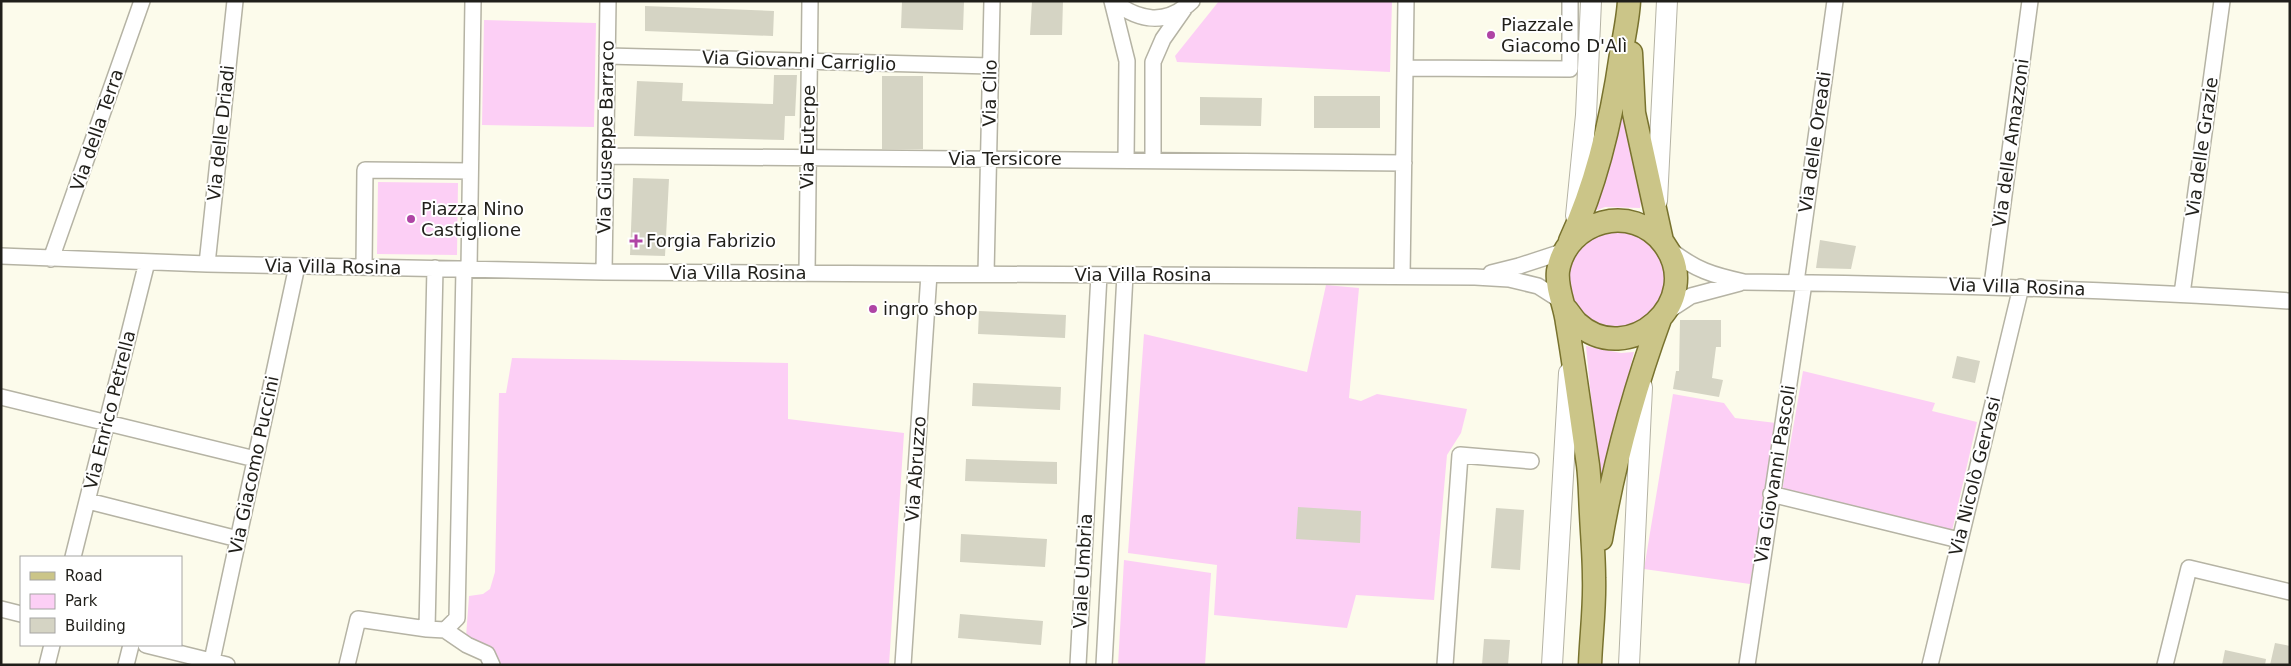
<svg xmlns="http://www.w3.org/2000/svg" width="2291" height="666" font-family="'DejaVu Sans',sans-serif">
<style>
.green{fill:#fccff5}
.building{fill:#d5d4c4}
.lines{fill:none;stroke-linecap:round;stroke-linejoin:round}
.street-casing{stroke:#b5b3a4;stroke-width:18}
.secondary-casing{stroke:#b5b3a4;stroke-width:22}
.primary-casing{stroke:#78722e;stroke-width:25}
.street{stroke:#fff;stroke-width:15}
.secondary{stroke:#fff;stroke-width:20}
.primary{stroke:#cbc588;stroke-width:22}
.poi-dot{fill:#af44a5;stroke:#fff;stroke-width:2}
.labels{text-anchor:middle;stroke-width:4;stroke-linejoin:round;paint-order:stroke}
.poi-label{font-size:18px;fill:#201f1a;stroke:#fff;text-anchor:start}
.street-label{font-size:18px;fill:#201f1a;stroke:#fff}
</style>
<rect width="100%" height="100%" fill="#fcfbeb"/>
<path class="green" d="M 1219,1 L 1392,1 L 1390,72 L 1177,62 L 1175,56 Z
M 484,20 L 596,23 L 594,127 L 482,125 Z
M 1621,106 L 1625,107 L 1642,194 L 1640,208 L 1605,207 L 1592,212 Z
M 378,182 L 458,183 L 457,255 L 377,254 Z
M 1609,227 L 1645,235 L 1667,265 L 1663,302 C 1655,309 1644,323 1634,326 C 1588,341 1549,287 1577,248 C 1583,239 1600,233 1609,227 Z
M 1326,285 L 1359,288 L 1349,398 L 1361,401 L 1377,394 L 1467,409 L 1461,433 L 1447,455 L 1434,600 L 1356,595 L 1347,628 L 1214,615 L 1217,565 L 1128,553 L 1144,334 L 1307,372 Z
M 1586,346 L 1621,353 L 1634,352 L 1600,490 Z
M 512,358 L 788,363 L 788,419 L 904,433 L 889,665 L 496,665 L 466,637 L 469,596 L 483,594 L 490,589 L 495,572 L 499,393 L 506,393 Z
M 1803,371 L 1935,403 L 1932,411 L 1977,422 L 1952,531 L 1782,491 Z
M 1673,394 L 1724,403 L 1735,418 L 1776,423 L 1750,584 L 1644,569 Z
M 1124,560 L 1211,573 L 1205,665 L 1118,665 Z"/>
<path class="building" d="M 902,1 L 964,2 L 963,30 L 901,28 Z
M 1032,1 L 1063,1 L 1062,35 L 1030,35 Z
M 645,6 L 774,11 L 773,36 L 645,31 Z
M 774,75 L 797,75 L 795,116 L 785,116 L 784,140 L 634,136 L 637,81 L 683,83 L 682,101 L 773,104 Z
M 882,76 L 923,76 L 923,149 L 882,149 Z
M 1314,96 L 1380,96 L 1380,128 L 1314,128 Z
M 1200,97 L 1262,98 L 1261,126 L 1200,125 Z
M 633,178 L 669,179 L 665,256 L 630,255 Z
M 1820,240 L 1856,246 L 1851,269 L 1816,268 Z
M 979,311 L 1066,315 L 1065,338 L 978,334 Z
M 1680,320 L 1721,320 L 1721,347 L 1716,347 L 1712,378 L 1723,380 L 1719,397 L 1673,389 L 1676,371 L 1679,371 Z
M 1957,356 L 1980,361 L 1975,383 L 1952,378 Z
M 973,383 L 1061,387 L 1060,410 L 972,406 Z
M 966,459 L 1057,462 L 1057,484 L 965,481 Z
M 1298,507 L 1361,511 L 1360,543 L 1296,539 Z
M 1496,508 L 1524,510 L 1520,570 L 1491,568 Z
M 961,534 L 1047,539 L 1045,567 L 960,562 Z
M 960,614 L 1043,621 L 1041,645 L 958,638 Z
M 1484,639 L 1510,640 L 1508,665 L 1482,665 Z
M 2275,643 L 2290,646 L 2290,665 L 2270,665 Z
M 2225,650 L 2266,659 L 2265,665 L 2222,665 Z"/>
<g class="lines">
<g class="street-casing">
<path id="street" d="M 1112,1 L 1127,61 L 1126,160
M 1113,1 C 1139,21 1166,26 1192,1
M 607,56 L 991,66
M 1405,68 L 1570,69 L 1570,1
M 606,156 L 1404,163
M 1153,160 L 1153,62 L 1163,39 L 1184,9
M 1670,250 C 1696,270 1712,275 1744,282 C 1926,284 2108,289 2290,301
M 1,256 L 207,264 L 604,272 L 1475,277 L 1509,279 L 1538,286 L 1563,302
M 51,259 L 142,1
M 207,264 L 235,1
M 364,267 L 365,170 L 470,171
M 469,269 L 473,1
M 604,272 L 608,1
M 807,273 L 810,1
M 1491,273 L 1519,266 L 1565,251
M 986,274 L 992,1
M 1402,277 L 1406,1
M 1796,282 L 1835,1
M 1992,285 L 2030,1
M 2182,294 L 2222,1
M 1665,313 L 1691,296 L 1740,283
M 1,397 L 255,459
M 1771,494 L 1959,540
M 88,501 L 238,539
M 73,557 L 147,262
M 1,609 L 21,614
M 427,629 L 445,630 L 457,618 L 464,269
M 445,630 L 467,645 L 487,654 L 492,665
M 146,645 L 227,665
M 47,665 L 52,645
M 126,665 L 131,645
M 211,665 L 297,266
M 347,665 L 358,619 L 427,629 L 435,268
M 903,665 L 929,274
M 1078,665 L 1099,275
M 1104,665 L 1125,275
M 1445,665 L 1460,455 L 1531,461
M 1747,665 L 1804,283
M 1930,665 L 2021,287
M 2165,665 L 2189,568 L 2290,592"/>
</g>
<g class="secondary-casing">
<path id="secondary" d="M 1657,201 L 1667,1
M 1576,216 L 1586,115 L 1591,1
M 1552,665 L 1569,373
M 1629,665 L 1642,387"/>
</g>
<g class="primary-casing">
<path id="primary" d="M 1631,53 L 1634,113 L 1662,241
M 1570,241 C 1597,183 1612,117 1621,54 C 1624,37 1628,19 1629,1
M 1565,308 C 1569,312 1572,318 1577,323 C 1628,370 1706,301 1664,244 C 1633,202 1566,220 1558,271 C 1556,289 1565,305 1567,323 C 1575,370 1581,417 1588,465 C 1590,481 1590,498 1591,514 C 1592,535 1594,557 1594,578 C 1595,607 1591,636 1590,665
M 1601,539 C 1614,464 1634,390 1660,319"/>
</g>
<use href="#street" class="street"/>
<use href="#secondary" class="secondary"/>
<use href="#primary" class="primary"/>
</g>
<g class="poi-dot">
<circle cx="1491" cy="35" r="5"/>
<circle cx="411" cy="219" r="5"/>
<path d="M633.5 233.5h5v5h5v5h-5v5h-5v-5h-5v-5h5z"/>
<circle cx="873" cy="309" r="5"/>
</g>
<g class="labels">
<g class="poi-label">
<text x="1501" y="31">Piazzale<tspan x="1501" dy="21">Giacomo D'Alì</tspan></text>
<text x="421" y="215">Piazza Nino<tspan x="421" dy="21">Castiglione</tspan></text>
<text x="646" y="247">Forgia Fabrizio</text>
<text x="883" y="315">ingro shop</text>
</g>
<g class="street-label">
<text transform="translate(799 61) rotate(2)" y="6">Via Giovanni Carriglio</text>
<text transform="translate(990 93) rotate(-89)" y="6">Via Clio</text>
<text transform="translate(97 130) rotate(-71)" y="6">Via della Terra</text>
<text transform="translate(221 133) rotate(-84)" y="6">Via delle Driadi</text>
<text transform="translate(606 137) rotate(-89)" y="6">Via Giuseppe Barraco</text>
<text transform="translate(808 137) rotate(-89)" y="6">Via Euterpe</text>
<text transform="translate(1815 142) rotate(-82)" y="6">Via delle Oreadi</text>
<text transform="translate(2011 143) rotate(-82)" y="6">Via delle Amazzoni</text>
<text transform="translate(2202 147) rotate(-82)" y="6">Via delle Grazie</text>
<text x="1005" y="165">Via Tersicore</text>
<text transform="translate(333 267) rotate(1)" y="6">Via Villa Rosina</text>
<text x="738" y="279">Via Villa Rosina</text>
<text x="1143" y="281">Via Villa Rosina</text>
<text transform="translate(2017 287) rotate(2)" y="6">Via Villa Rosina</text>
<text transform="translate(110 410) rotate(-76)" y="6">Via Enrico Petrella</text>
<text transform="translate(254 465) rotate(-78)" y="6">Via Giacomo Puccini</text>
<text transform="translate(916 469) rotate(-86)" y="6">Via Abruzzo</text>
<text transform="translate(1775 474) rotate(-81)" y="6">Via Giovanni Pascoli</text>
<text transform="translate(1975 476) rotate(-76)" y="6">Via Nicolò Gervasi</text>
<text transform="translate(1083 571) rotate(-87)" y="6">Viale Umbria</text>
</g>
</g>
<rect width="2291" height="666" fill="none" stroke="#201f1a" stroke-width="5"/>
<rect x="20" y="556" width="162" height="90" fill="#ffffff" stroke="#a6a5a3"/>
<rect x="30" y="572" width="25" height="8" fill="#cbc588" stroke="#a6a5a3"/>
<text x="65" y="581" font-size="15" fill="#201f1a">Road</text>
<rect x="30" y="594" width="25" height="15" fill="#fccff5" stroke="#a6a5a3"/>
<text x="65" y="606" font-size="15" fill="#201f1a">Park</text>
<rect x="30" y="618" width="25" height="15" fill="#d5d4c4" stroke="#a6a5a3"/>
<text x="65" y="631" font-size="15" fill="#201f1a">Building</text>
</svg>
